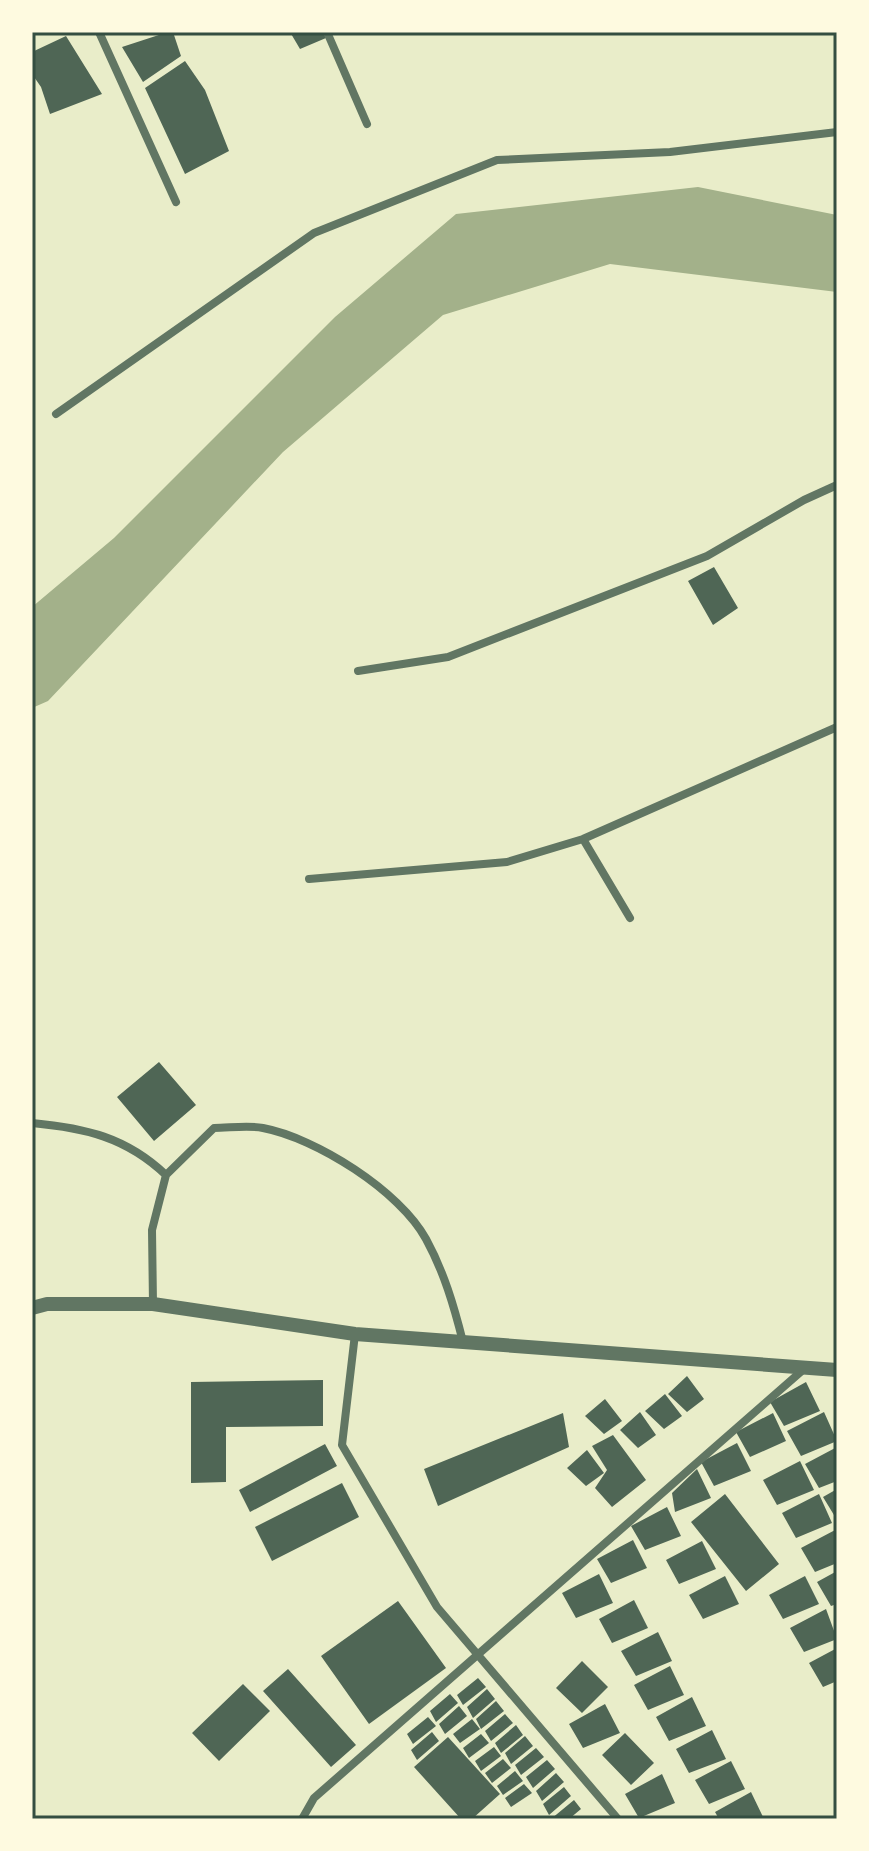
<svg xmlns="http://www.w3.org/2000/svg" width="869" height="1851" font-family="Inter,sans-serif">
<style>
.water{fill:#a3b18a}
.building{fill:#4f6655}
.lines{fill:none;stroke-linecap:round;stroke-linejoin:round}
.minor{stroke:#617663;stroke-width:8}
.tertiary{stroke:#617663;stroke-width:14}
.neatline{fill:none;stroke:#344e41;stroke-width:3}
</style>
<rect width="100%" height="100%" fill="#e9edc9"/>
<path class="water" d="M 698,187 L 837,215 L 837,292 L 610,264 L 443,315 L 283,452 L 48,701 L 32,708 L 32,607 L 114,538 L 335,317 L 456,214 Z"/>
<path class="building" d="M 168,32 L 173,32 L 181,56 L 143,82 L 122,47 Z
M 290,32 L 323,32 L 326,38 L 300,49 Z
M 66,36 L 102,94 L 50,114 L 41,87 L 32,74 L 32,52 Z
M 185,61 L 205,90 L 229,151 L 185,174 L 145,88 Z
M 714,567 L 738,608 L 713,625 L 688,581 Z
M 159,1062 L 196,1105 L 154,1141 L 117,1097 Z
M 687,1376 L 704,1399 L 687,1412 L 668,1394 Z
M 323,1380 L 323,1426 L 226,1427 L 226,1482 L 191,1483 L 191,1382 Z
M 806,1382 L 820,1411 L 784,1426 L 770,1402 Z
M 665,1394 L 682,1416 L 664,1429 L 645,1411 Z
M 605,1399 L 622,1421 L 604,1434 L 585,1416 Z
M 640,1412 L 656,1435 L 638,1448 L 620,1430 Z
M 824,1412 L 837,1441 L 801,1456 L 787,1431 Z
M 563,1413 L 569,1447 L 438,1506 L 424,1469 Z
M 773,1413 L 786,1441 L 750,1457 L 736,1432 Z
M 613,1435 L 646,1480 L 612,1507 L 595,1488 L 607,1470 L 592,1446 Z
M 737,1443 L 751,1471 L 714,1486 L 701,1462 Z
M 325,1444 L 337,1466 L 250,1512 L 239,1490 Z
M 837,1447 L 837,1481 L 819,1488 L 805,1464 Z
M 587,1450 L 604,1473 L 586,1486 L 567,1468 Z
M 800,1461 L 814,1490 L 777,1505 L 763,1480 Z
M 697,1469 L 711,1498 L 675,1512 L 672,1493 Z
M 342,1483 L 359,1517 L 272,1561 L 255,1527 Z
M 837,1489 L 837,1520 L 823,1497 Z
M 725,1494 L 779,1564 L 746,1591 L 691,1522 Z
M 819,1494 L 832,1523 L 796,1538 L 782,1513 Z
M 667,1507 L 681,1536 L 645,1550 L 631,1526 Z
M 837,1529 L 837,1563 L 815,1572 L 801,1548 Z
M 633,1540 L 647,1568 L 611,1583 L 597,1559 Z
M 702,1541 L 716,1569 L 679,1584 L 666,1560 Z
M 837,1571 L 837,1604 L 831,1606 L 817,1582 Z
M 599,1574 L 613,1603 L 576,1618 L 562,1593 Z
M 725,1576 L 739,1604 L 703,1619 L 689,1595 Z
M 805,1576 L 819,1604 L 783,1619 L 769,1595 Z
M 634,1600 L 648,1628 L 612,1643 L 599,1619 Z
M 398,1601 L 446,1668 L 369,1724 L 321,1656 Z
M 826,1609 L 837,1639 L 804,1652 L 790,1628 Z
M 658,1632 L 672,1661 L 636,1676 L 621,1651 Z
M 837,1648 L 837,1681 L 823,1687 L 809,1663 Z
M 582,1661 L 608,1687 L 582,1713 L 556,1688 Z
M 670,1666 L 684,1695 L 648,1710 L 634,1685 Z
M 288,1669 L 356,1745 L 331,1767 L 263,1691 Z
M 478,1678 L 486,1687 L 463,1705 L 457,1695 Z
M 243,1684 L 270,1711 L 219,1761 L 192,1733 Z
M 487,1689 L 495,1699 L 473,1718 L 467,1707 Z
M 450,1694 L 458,1703 L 436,1722 L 430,1711 Z
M 692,1697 L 706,1726 L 669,1741 L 656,1717 Z
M 496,1701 L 504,1711 L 481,1729 L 476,1719 Z
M 605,1704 L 620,1733 L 583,1748 L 569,1724 Z
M 459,1706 L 467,1716 L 445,1734 L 439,1724 Z
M 505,1714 L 513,1723 L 491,1741 L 485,1731 Z
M 428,1717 L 436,1726 L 413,1744 L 407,1734 Z
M 472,1719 L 480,1729 L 460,1743 L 453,1734 Z
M 516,1725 L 523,1735 L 501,1753 L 495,1743 Z
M 712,1730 L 726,1759 L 689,1773 L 676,1749 Z
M 432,1732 L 439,1741 L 417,1760 L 411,1750 Z
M 625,1733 L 654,1763 L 631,1785 L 602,1755 Z
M 481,1734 L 489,1743 L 469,1758 L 463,1748 Z
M 525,1736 L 533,1746 L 511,1764 L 505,1753 Z
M 448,1737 L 500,1794 L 472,1819 L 461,1819 L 414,1767 Z
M 494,1747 L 501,1756 L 481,1771 L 475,1761 Z
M 536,1748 L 544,1757 L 521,1775 L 515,1765 Z
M 503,1759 L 511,1768 L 492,1783 L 485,1773 Z
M 547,1760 L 555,1769 L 533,1788 L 526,1777 Z
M 731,1761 L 745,1789 L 709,1804 L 695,1780 Z
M 515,1771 L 523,1781 L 503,1795 L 497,1786 Z
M 556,1773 L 564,1782 L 542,1801 L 536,1791 Z
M 662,1774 L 675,1803 L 639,1818 L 625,1794 Z
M 524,1784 L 532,1793 L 511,1807 L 505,1798 Z
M 564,1787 L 571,1796 L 549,1815 L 543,1804 Z
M 751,1792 L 764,1819 L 719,1819 L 715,1812 Z
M 574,1800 L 581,1809 L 569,1819 L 551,1819 Z"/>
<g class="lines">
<path class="minor" d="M 99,32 L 176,202
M 327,32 L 367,124
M 56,414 L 314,233 L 497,160 L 670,152 L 837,132
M 358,671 L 448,657 L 707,556 L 804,500 L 837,485
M 583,839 L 630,918
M 309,879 L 507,862 L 583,839 L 837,727
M 32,1123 C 85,1128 126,1137 166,1175
M 153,1304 L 152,1230 L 166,1175 L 214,1128 C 229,1128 248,1125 263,1128 C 316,1138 400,1191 426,1239 C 444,1272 454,1306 463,1342
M 355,1334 L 342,1445 L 437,1607 L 618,1819
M 302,1819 L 314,1798 L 804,1369"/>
<path class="tertiary" d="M 32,1308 L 47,1304 L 153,1304 L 355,1334 L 837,1370"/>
</g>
<rect width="869" height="1851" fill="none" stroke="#fefae0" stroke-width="68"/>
<rect x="34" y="34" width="801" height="1783" class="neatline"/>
</svg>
